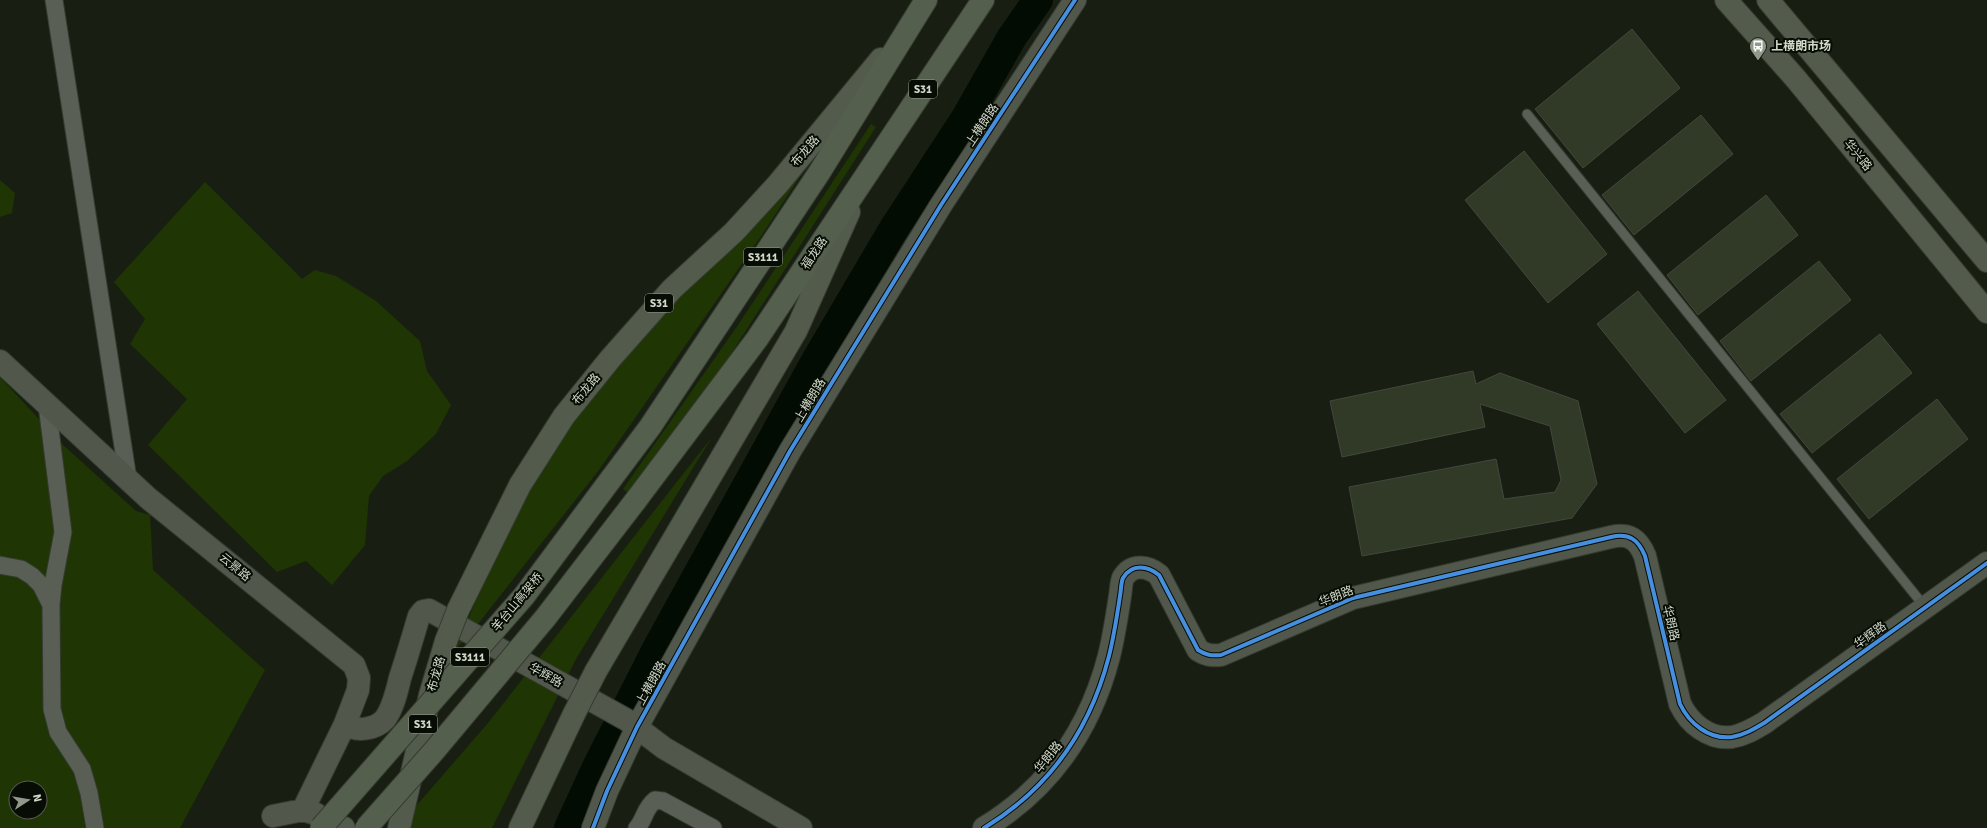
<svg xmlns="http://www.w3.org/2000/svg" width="1987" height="828" font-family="Signika,'Noto Sans SC',sans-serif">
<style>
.green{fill:#1f3504;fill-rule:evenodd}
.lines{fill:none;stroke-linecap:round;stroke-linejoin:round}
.river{stroke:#030c02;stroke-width:30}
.building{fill:#313a27;stroke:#42483e}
.lane-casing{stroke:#353b31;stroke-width:11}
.street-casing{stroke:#353b31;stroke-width:19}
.secondary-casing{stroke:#353b31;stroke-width:24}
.primary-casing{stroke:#353b31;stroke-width:24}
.highway-casing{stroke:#353b31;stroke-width:24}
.lane{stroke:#595f54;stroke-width:9}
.street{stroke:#595f54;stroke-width:17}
.secondary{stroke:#51584b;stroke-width:22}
.primary{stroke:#535b4c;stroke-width:22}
.highway{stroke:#555f4e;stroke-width:22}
.primary-bridge-casing{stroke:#353b31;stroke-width:24;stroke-linecap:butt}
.highway-bridge-casing{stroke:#353b31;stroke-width:24;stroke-linecap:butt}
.primary-bridge{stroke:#535b4c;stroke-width:22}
.highway-bridge{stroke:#555f4e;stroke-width:22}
.cycleway-casing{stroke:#070c04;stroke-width:6}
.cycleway{stroke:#468fdf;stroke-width:4}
.labels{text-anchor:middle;stroke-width:4;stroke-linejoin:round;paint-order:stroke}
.shield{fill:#070c04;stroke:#949c8f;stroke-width:1}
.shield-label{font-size:11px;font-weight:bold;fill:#d1daca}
.poi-label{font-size:12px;font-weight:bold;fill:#d1daca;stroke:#070c04;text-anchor:start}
.street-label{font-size:12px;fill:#d1daca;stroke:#070c04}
</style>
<rect width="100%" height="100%" fill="#181f12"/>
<path class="green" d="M 871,124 L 876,127 L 722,368 L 632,496 L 623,489 L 738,325 Z
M 827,135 L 764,232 L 599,470 L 474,629 L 456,649 L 481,588 L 529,491 L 582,409 L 652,321 Z
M 0,180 L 15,193 L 12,213 L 0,217 Z
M 205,182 L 302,279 L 315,270 L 336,276 L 376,301 L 420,341 L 427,371 L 451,405 L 436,434 L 407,461 L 383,476 L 369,496 L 365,545 L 332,585 L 306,561 L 277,572 L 148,445 L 187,399 L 130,344 L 145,319 L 114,282 Z
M 0,377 L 62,444 L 136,511 L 150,515 L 153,570 L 265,670 L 180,828 L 0,828 ZM 16,788 L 40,788 L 40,812 L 16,812 Z
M 712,437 L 576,659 L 492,828 L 397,828 L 488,723 Z"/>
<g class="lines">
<path class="river" d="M 569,828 L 598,765 L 658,647 L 817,359 L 893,230 L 966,118 L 1012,37 L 1038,0"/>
</g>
<path class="building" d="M 1632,29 L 1680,88 L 1583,168 L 1535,109 Z
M 1701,115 L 1733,154 L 1634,235 L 1602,195 Z
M 1524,151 L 1607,254 L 1548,303 L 1465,200 Z
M 1766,195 L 1798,235 L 1698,315 L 1667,275 Z
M 1819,261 L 1851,300 L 1751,381 L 1720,341 Z
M 1638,291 L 1726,400 L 1685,433 L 1597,324 Z
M 1880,334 L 1912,373 L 1812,453 L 1780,414 Z
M 1473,371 L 1476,384 L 1500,373 L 1578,401 L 1597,484 L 1572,518 L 1362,556 L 1349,487 L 1496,459 L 1504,499 L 1555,492 L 1561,480 L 1550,426 L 1480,404 L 1485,427 L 1342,457 L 1330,401 Z
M 1937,399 L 1968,439 L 1869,519 L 1837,479 Z"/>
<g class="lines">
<g class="lane-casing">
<path id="lane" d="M 1527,114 L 1925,607"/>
</g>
<g class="street-casing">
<path id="street" d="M 54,0 L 128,479
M 47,405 L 63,532 L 53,585 L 51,605
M 0,565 L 21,569 L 32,576 L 41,585 L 51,605 L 52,709 L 58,732 L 82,769 L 89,793 L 95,828
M 637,828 C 645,819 644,809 655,800 L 663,801 L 713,828"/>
</g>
<g class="secondary-casing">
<path id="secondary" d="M 0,361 L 148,498 L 354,665 L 359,678 L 358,690 L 345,724 L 303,810
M 345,724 C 356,732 375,730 385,719 C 393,708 397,691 400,678 C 407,657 413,636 419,616 L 423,611 L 429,610 L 627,720 L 664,748 L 801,828
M 273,816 L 303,810 L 316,814
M 593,828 L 607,791 L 637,727 L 790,451 L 941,205 L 1075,0
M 984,828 C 1050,788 1090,730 1109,656 C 1114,636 1117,616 1120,596 C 1121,591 1121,582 1123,578 C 1132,563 1148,566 1159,575 L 1198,650 C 1206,655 1211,656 1221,655 L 1353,598 L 1611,537 C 1629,533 1638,539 1645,556 L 1680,704 C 1689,723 1709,740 1732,737 C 1744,735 1754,729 1764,723 L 1987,563"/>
</g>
<g class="primary-casing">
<path id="primary" d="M 1726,0 L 1796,79 L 1987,312
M 1768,0 L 1987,261
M 458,610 L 520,485 L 564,416 L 610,359 L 672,289 L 734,232 L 778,184 L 881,59
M 596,671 L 796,331 L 849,212
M 328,826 L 344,828
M 399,828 L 430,695 L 446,641
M 520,828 L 574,714"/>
</g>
<g class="highway-casing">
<path id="highway" d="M 611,479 L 650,427 L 819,173 L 926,0
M 636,500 L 757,339 L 983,0"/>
</g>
<use href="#lane" class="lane"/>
<use href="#street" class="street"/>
<use href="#secondary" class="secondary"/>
<use href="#primary" class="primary"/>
<use href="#highway" class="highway"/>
<g class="primary-bridge-casing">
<path id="primary-bridge" d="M 446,641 L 458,610
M 574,714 L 596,671"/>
</g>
<g class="highway-bridge-casing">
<path id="highway-bridge" d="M 321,828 L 524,596 L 611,479
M 366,828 L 434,751 L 546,617 L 636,500"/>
</g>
<use href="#primary-bridge" class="primary-bridge"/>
<use href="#highway-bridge" class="highway-bridge"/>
<g class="cycleway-casing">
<path id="cycleway" d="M 593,828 L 607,791 L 637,727 L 790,451 L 941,205 L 1075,0
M 984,828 C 1050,788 1090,730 1109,656 C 1114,636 1117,616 1120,596 C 1121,591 1121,582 1123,578 C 1132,563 1148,566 1159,575 L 1198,650 C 1206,655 1211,656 1221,655 L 1353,598 L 1611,537 C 1629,533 1638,539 1645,556 L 1680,704 C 1689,723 1709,740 1732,737 C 1744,735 1754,729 1764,723 L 1987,563"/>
</g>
<use href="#cycleway" class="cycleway"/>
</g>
<defs>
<g id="bus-pin" transform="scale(0.9)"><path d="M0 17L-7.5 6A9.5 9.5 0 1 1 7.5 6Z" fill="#90998a" stroke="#070c04"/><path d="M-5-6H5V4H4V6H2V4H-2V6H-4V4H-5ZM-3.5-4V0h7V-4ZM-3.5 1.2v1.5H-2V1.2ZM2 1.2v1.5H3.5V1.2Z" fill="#fff"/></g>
</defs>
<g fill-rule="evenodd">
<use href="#bus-pin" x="1758" y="46"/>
</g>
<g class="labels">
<g class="shield">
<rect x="909" y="80" width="28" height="18" rx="3"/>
<rect x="744" y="248" width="38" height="18" rx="3"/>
<rect x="645" y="294" width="28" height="18" rx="3"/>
<rect x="451" y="648" width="38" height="18" rx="3"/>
<rect x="409" y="715" width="28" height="18" rx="3"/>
</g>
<g class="shield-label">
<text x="923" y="93">S31</text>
<text x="763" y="261">S3111</text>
<text x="659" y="307">S31</text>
<text x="470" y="661">S3111</text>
<text x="423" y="728">S31</text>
</g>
<g class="poi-label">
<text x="1771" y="50">上横朗市场</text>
</g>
<g class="street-label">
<text transform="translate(982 125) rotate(-56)" y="4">上横朗路</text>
<text transform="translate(805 151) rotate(-50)" y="4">布龙路</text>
<text transform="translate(1858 155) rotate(51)" y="4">华兴路</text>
<text transform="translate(814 253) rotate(-56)" y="4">福龙路</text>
<text transform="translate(586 389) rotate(-51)" y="4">布龙路</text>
<text transform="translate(810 400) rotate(-59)" y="4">上横朗路</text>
<text transform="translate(235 567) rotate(39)" y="4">云景路</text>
<text transform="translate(1336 596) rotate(-21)" y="4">华朗路</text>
<text transform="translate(517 602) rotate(-50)" y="4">羊台山高架桥</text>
<text transform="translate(1671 623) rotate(77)" y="4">华朗路</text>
<text transform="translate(1870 635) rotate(-36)" y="4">华辉路</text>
<text transform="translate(436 674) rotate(-74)" y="4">布龙路</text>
<text transform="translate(546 675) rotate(29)" y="4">华辉路</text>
<text transform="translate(651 683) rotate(-61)" y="4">上横朗路</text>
<text transform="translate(1048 757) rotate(-51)" y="4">华朗路</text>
</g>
</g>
<g transform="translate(28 800) rotate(78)"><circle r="19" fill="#070c04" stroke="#585e53"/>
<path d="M0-3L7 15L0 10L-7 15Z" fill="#90998a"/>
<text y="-6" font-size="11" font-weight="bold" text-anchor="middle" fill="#d1daca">N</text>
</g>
</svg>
